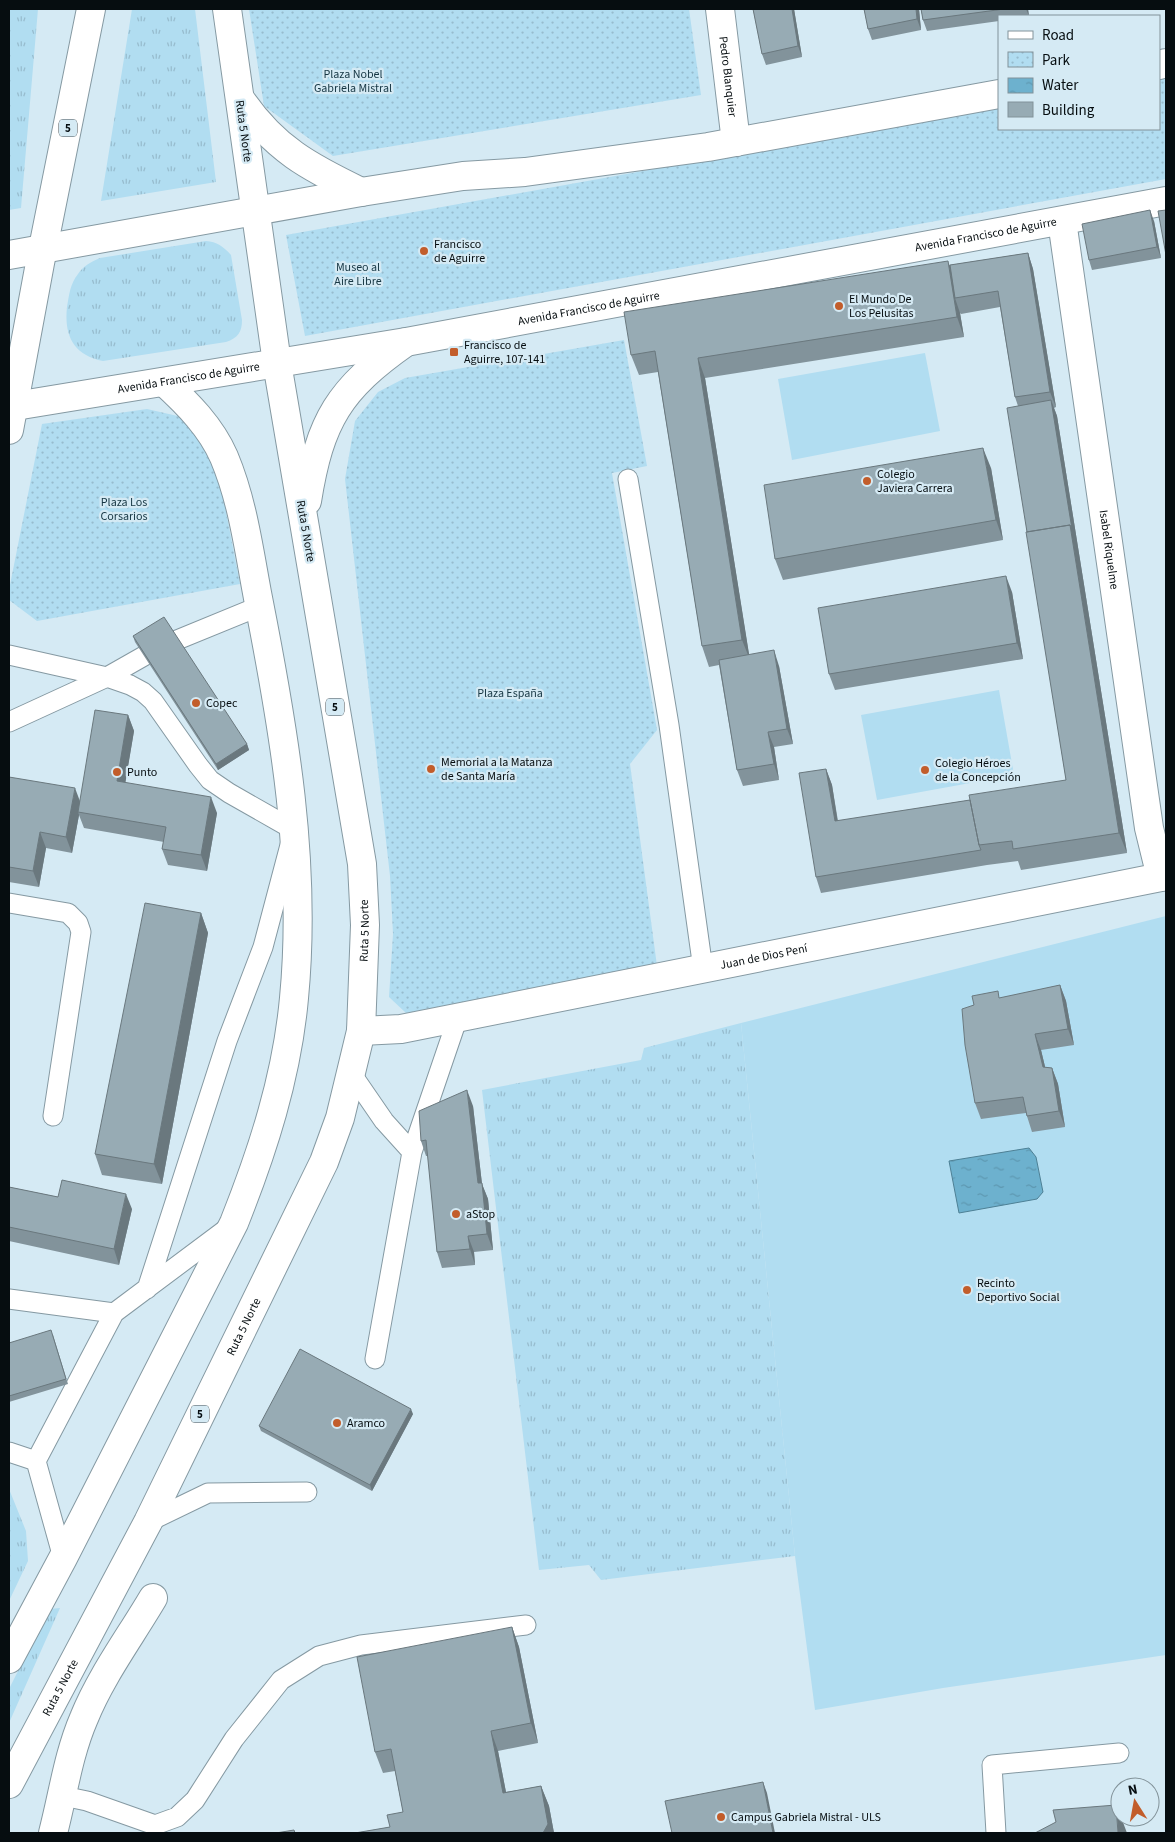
<svg xmlns="http://www.w3.org/2000/svg" width="1175" height="1842" font-family="'Source Sans 3',sans-serif">
<style>
.grass{fill:url(#grass-tufts)}
.park{fill:url(#park-dots)}
.pitch{fill:#b1ddf1}
.water{fill:url(#water-ripples);stroke:#4e8095}
.lines{fill:none;stroke-linecap:round;stroke-linejoin:round}
.lane-casing{stroke:#8599a2;stroke-width:21}
.street-casing{stroke:#8599a2;stroke-width:30}
.secondary-casing{stroke:#8599a2;stroke-width:30}
.primary-casing{stroke:#8599a2;stroke-width:30}
.highway-casing{stroke:#8599a2;stroke-width:30}
.lane{stroke:#fff;stroke-width:19}
.street{stroke:#fff;stroke-width:28}
.secondary{stroke:#fff;stroke-width:28}
.primary{stroke:#fff;stroke-width:28}
.highway{stroke:#fff;stroke-width:28}
.wall{fill:#82939b}
.shaded-wall{fill:#6a787e}
.building{fill:#97abb4;stroke:#6a787e}
.poi-dot{fill:#c25d2b;stroke:#d5eaf4;stroke-width:2}
.labels{text-anchor:middle;stroke-width:4.5;stroke-linejoin:round;paint-order:stroke}
.shield{fill:#d5eaf4;stroke:#444f54;stroke-width:1}
.shield-label{font-size:11px;font-weight:bold;fill:#060d10}
.park-label{font-size:12px;fill:#173744;stroke:#d5eaf4}
.street-label{font-size:12px;fill:#060d10;stroke:#d5eaf4}
.poi-label{font-size:12px;fill:#060d10;stroke:#d5eaf4;text-anchor:start}
</style>
<defs>
<pattern id="grass-tufts" width="24" height="20" patternUnits="userSpaceOnUse" patternTransform="scale(1.25)"><rect width="24" height="20" fill="#b1ddf1"/><path d="M3 7l-1-3M5 7V3M7 7l1-3M15 17l-1-3M17 17v-4M19 17l1-3" fill="none" stroke="#97bcce"/></pattern>
<pattern id="park-dots" width="8" height="8" patternUnits="userSpaceOnUse" patternTransform="scale(1.25)"><rect width="8" height="8" fill="#b1ddf1"/><path d="M2 2h.1M6 6h.1" fill="none" stroke="#97bcce" stroke-width="1.8" stroke-linecap="round"/></pattern>
<pattern id="water-ripples" width="26" height="14" patternUnits="userSpaceOnUse" patternTransform="scale(1.25)"><rect width="26" height="14" fill="#6db1ce"/><path d="M2 4q2-2 4 0t4 0M15 11q2-2 4 0t4 0" fill="none" stroke="#5d97b0"/></pattern>
</defs>
<rect width="100%" height="100%" fill="#d5eaf4"/>
<path class="grass" d="M 9,9 L 38,9 L 21,208 L 9,210 Z
M 132,9 L 195,9 L 216,182 L 101,201 Z
M 206,241 C 217,242 223,246 231,255 L 242,320 C 242,332 238,338 226,342 L 103,361 C 73,355 64,335 67,307 C 69,295 70,284 78,274 C 83,266 91,262 100,258 Z
M 741,1023 L 795,1556 L 601,1580 L 589,1565 L 539,1570 L 482,1090 L 641,1060 L 644,1048 Z
M 9,1489 L 26,1531 L 28,1561 L 9,1601 Z
M 60,1608 L 9,1723 L 9,1689 L 49,1609 Z"/>
<path class="park" d="M 249,9 L 689,9 L 701,95 L 333,156 L 264,106 Z
M 1166,77 L 1166,179 L 305,336 L 286,235 L 999,107 L 999,129 L 1159,129 L 1159,78 Z
M 624,340 L 647,466 L 612,473 L 657,730 L 630,764 L 657,966 L 633,969 L 406,1013 L 389,997 L 393,934 L 390,876 L 345,479 L 355,421 L 378,392 L 405,378 Z
M 147,409 L 182,417 L 204,443 L 217,465 L 240,584 L 37,621 L 9,600 L 9,590 L 42,424 Z"/>
<path class="pitch" d="M 925,353 L 940,431 L 792,460 L 778,379 Z
M 999,690 L 1014,775 L 877,800 L 861,715 Z
M 1166,916 L 1166,1655 L 943,1688 L 815,1710 L 795,1556 L 741,1023 Z"/>
<path class="water" d="M 1029,1148 L 1036,1157 L 1043,1192 L 1037,1199 L 959,1213 L 949,1161 Z"/>
<g class="lines">
<g class="lane-casing">
<path id="lane" d="M 628,479 L 669,725 L 703,969
M 177,640 L 260,606
M 9,655 L 107,677 L 130,685 L 143,692 L 153,701 L 198,765 L 210,780 L 229,793 L 294,830 L 263,947 L 227,1041 L 147,1289
M 9,722 L 107,677 L 144,656
M 9,903 L 68,913 L 78,923 L 81,932 L 53,1116
M 351,1073 L 384,1121 L 412,1152 L 375,1359
M 412,1152 L 458,1017
M 9,1299 L 114,1313
M 9,1452 L 36,1461
M 148,1522 L 208,1493 L 307,1492
M 63,1558 L 36,1461 L 114,1313 L 229,1227
M 63,1796 L 87,1801 L 155,1825 L 177,1817 L 195,1800 L 234,1739 L 281,1680 L 319,1656 L 361,1645 L 526,1625
M 996,1833 L 992,1765 L 1119,1753"/>
</g>
<g class="street-casing">
<g id="street">
<path id="s1" d="M 720,9 L 736,142"/>
<path id="s2" d="M 1062,221 L 1149,828 L 1161,877"/>
<path d="M 9,1659 L 63,1558 L 234,1223 C 263,1150 287,1076 294,998 C 307,863 284,730 258,598 C 249,551 243,502 224,457 C 211,427 187,403 164,382"/>
<path d="M 53,1833 C 63,1795 68,1755 84,1718 C 101,1676 130,1637 153,1598"/>
</g>
</g>
<g class="secondary-casing">
<g id="secondary">
<path id="s3" d="M 361,1031 L 401,1029 L 1166,876"/>
</g>
</g>
<g class="primary-casing">
<g id="primary">
<path d="M 1159,65 L 1166,63"/>
<path d="M 9,255 L 361,192 L 463,176 L 525,172 L 708,147 L 999,94"/>
<path id="s4" d="M 9,407 L 406,342 L 1166,201"/>
</g>
</g>
<g class="highway-casing">
<g id="highway">
<path d="M 241,100 C 275,149 309,167 361,192"/>
<path d="M 9,430 L 40,263 L 91,9"/>
<path d="M 307,501 C 320,420 339,389 406,342"/>
<path id="s5" d="M 9,1784 L 148,1522 L 324,1162 L 340,1118 L 361,1031 L 365,925 L 362,864 L 277,363 L 227,9"/>
</g>
</g>
<use href="#lane" class="lane"/>
<use href="#street" class="street"/>
<use href="#secondary" class="secondary"/>
<use href="#primary" class="primary"/>
<use href="#highway" class="highway"/>
</g>
<path class="wall" d="M 753,9 L 794,9 L 802,57 L 766,65 L 762,54 Z
M 864,9 L 919,9 L 921,30 L 872,40 L 868,29 Z
M 921,9 L 1028,9 L 1029,16 L 999,16 L 999,21 L 927,31 L 923,20 Z
M 1154,221 L 1161,258 L 1092,270 L 1089,260 Z
M 1028,253 L 1033,269 L 1056,407 L 1054,408 L 1057,416 L 1127,853 L 1021,870 L 1018,861 L 987,865 L 821,893 L 816,877 L 826,769 L 832,785 L 838,821 L 970,800 L 1066,780 L 1027,532 L 1018,406 L 1015,397 L 1000,307 L 961,314 L 960,313 L 964,337 L 705,378 L 749,655 L 779,666 L 793,744 L 774,747 L 779,780 L 743,786 L 737,770 L 719,665 L 709,667 L 702,646 L 658,372 L 639,375 L 631,355 L 950,265 Z
M 991,468 L 1003,540 L 783,580 L 775,559 Z
M 1012,592 L 1023,659 L 835,690 L 829,674 Z
M 133,636 L 247,744 L 249,750 L 218,770 L 135,642 Z
M 128,715 L 134,731 L 125,783 L 217,813 L 207,871 L 168,865 L 162,849 L 164,842 L 84,828 L 79,815 L 72,853 L 46,848 L 39,887 L 9,882 L 9,777 L 80,801 Z
M 201,913 L 208,933 L 162,1184 L 102,1175 L 95,1154 Z
M 1060,985 L 1066,1001 L 1074,1045 L 1041,1050 L 1045,1067 L 1052,1068 L 1058,1084 L 1065,1127 L 1032,1132 L 1026,1113 L 981,1119 L 975,1103 L 1001,998 Z
M 473,1106 L 482,1184 L 488,1199 L 493,1250 L 474,1252 L 475,1265 L 442,1268 L 437,1252 L 428,1156 L 426,1156 L 421,1141 Z
M 9,1187 L 58,1197 L 132,1209 L 119,1265 L 9,1241 Z
M 53,1335 L 68,1384 L 9,1402 L 9,1343 Z
M 413,1414 L 372,1491 L 261,1431 L 259,1426 Z
M 512,1627 L 519,1647 L 538,1743 L 498,1751 L 506,1792 L 541,1786 L 549,1806 L 554,1833 L 355,1833 L 390,1827 L 403,1812 L 395,1771 L 383,1773 L 375,1752 Z"/>
<path class="shaded-wall" d="M 792,9 L 794,9 L 802,57 L 798,46 Z
M 916,9 L 919,9 L 921,30 L 917,19 Z
M 1026,9 L 1028,9 L 1029,16 Z
M 1150,210 L 1154,221 L 1161,258 L 1157,247 Z
M 1028,253 L 1033,269 L 1056,407 L 1050,392 Z
M 948,261 L 955,281 L 955,298 L 960,313 L 964,337 L 957,317 Z
M 698,358 L 705,378 L 750,660 L 742,640 Z
M 1051,400 L 1057,416 L 1127,853 L 1119,833 L 1070,525 Z
M 983,448 L 991,468 L 1003,540 L 996,520 Z
M 1006,576 L 1012,592 L 1023,659 L 1017,643 Z
M 774,650 L 779,666 L 793,744 L 787,729 Z
M 128,715 L 134,731 L 123,797 L 117,781 Z
M 768,732 L 774,747 L 779,780 L 774,764 Z
M 247,744 L 249,750 L 218,770 L 216,764 Z
M 826,769 L 832,785 L 840,837 L 835,821 Z
M 75,788 L 81,804 L 78,812 L 79,815 L 72,853 L 66,837 Z
M 211,797 L 217,813 L 207,871 L 201,855 Z
M 40,832 L 46,848 L 39,887 L 33,871 Z
M 201,913 L 208,933 L 162,1184 L 154,1164 Z
M 1060,985 L 1066,1001 L 1074,1045 L 1068,1029 Z
M 1035,1034 L 1041,1050 L 1049,1083 L 1043,1067 Z
M 1052,1068 L 1058,1084 L 1065,1127 L 1059,1111 Z
M 467,1090 L 473,1106 L 482,1184 L 488,1199 L 493,1250 L 487,1234 L 478,1183 Z
M 126,1194 L 132,1209 L 119,1265 L 114,1249 Z
M 468,1236 L 474,1252 L 475,1265 L 470,1249 Z
M 411,1409 L 413,1414 L 372,1491 L 370,1485 Z
M 512,1627 L 519,1647 L 538,1743 L 531,1723 Z
M 491,1731 L 498,1751 L 510,1813 L 503,1793 Z
M 763,1782 L 767,1793 L 775,1833 L 773,1833 Z
M 541,1786 L 549,1806 L 554,1833 L 543,1833 Z
M 1116,1805 L 1120,1815 L 1120,1817 L 1121,1817 L 1127,1833 L 1118,1833 Z"/>
<path class="building" d="M 753,9 L 792,9 L 798,46 L 762,54 Z
M 864,9 L 916,9 L 917,19 L 868,29 Z
M 921,9 L 1004,9 L 923,20 Z
M 1150,210 L 1157,247 L 1089,260 L 1082,224 Z
M 1166,210 L 1166,255 L 1158,211 Z
M 1028,253 L 1050,392 L 1015,397 L 998,291 L 955,298 L 950,265 Z
M 948,261 L 957,317 L 698,358 L 742,640 L 702,646 L 655,351 L 631,355 L 624,312 Z
M 1051,400 L 1072,529 L 1070,525 L 1027,532 L 1007,408 Z
M 983,448 L 996,520 L 775,559 L 764,485 Z
M 1070,525 L 1119,833 L 1013,849 L 1012,841 L 979,845 L 969,795 L 1066,780 L 1026,532 Z
M 1006,576 L 1017,643 L 829,674 L 818,608 Z
M 164,617 L 247,744 L 216,764 L 133,636 Z
M 774,650 L 787,729 L 768,732 L 774,764 L 737,770 L 719,660 Z
M 95,710 L 128,715 L 117,781 L 211,797 L 201,855 L 162,849 L 166,827 L 78,812 Z
M 826,769 L 835,821 L 970,800 L 979,845 L 981,850 L 816,877 L 799,773 Z
M 9,777 L 75,788 L 66,837 L 40,832 L 33,871 L 9,867 Z
M 145,903 L 201,913 L 154,1164 L 95,1154 Z
M 1060,985 L 1068,1029 L 1035,1034 L 1043,1067 L 1052,1068 L 1059,1111 L 1027,1116 L 1023,1097 L 975,1103 L 965,1045 L 962,1009 L 974,1005 L 972,996 L 998,991 L 999,998 Z
M 467,1090 L 478,1183 L 482,1183 L 487,1234 L 468,1236 L 470,1249 L 437,1252 L 426,1140 L 421,1141 L 419,1111 Z
M 62,1180 L 126,1194 L 114,1249 L 9,1227 L 9,1187 L 58,1197 Z
M 51,1330 L 66,1379 L 9,1396 L 9,1343 Z
M 300,1349 L 411,1409 L 370,1485 L 259,1426 Z
M 512,1627 L 531,1723 L 491,1731 L 503,1793 L 541,1786 L 548,1824 L 543,1833 L 355,1833 L 390,1827 L 387,1815 L 403,1812 L 391,1749 L 375,1752 L 357,1657 Z
M 763,1782 L 773,1833 L 672,1833 L 665,1801 Z
M 1116,1805 L 1118,1833 L 1035,1833 L 1056,1822 L 1053,1810 Z
M 294,1830 L 295,1833 L 276,1833 Z"/>
<g class="poi-dot">
<circle cx="424" cy="251" r="5"/>
<circle cx="839" cy="306" r="5"/>
<rect x="449" y="347" width="10" height="10" rx="2.5"/>
<circle cx="867" cy="481" r="5"/>
<circle cx="196" cy="703" r="5"/>
<circle cx="431" cy="769" r="5"/>
<circle cx="925" cy="770" r="5"/>
<circle cx="117" cy="772" r="5"/>
<circle cx="456" cy="1214" r="5"/>
<circle cx="967" cy="1290" r="5"/>
<circle cx="337" cy="1423" r="5"/>
<circle cx="721" cy="1817" r="5"/>
</g>
<g class="labels">
<g class="shield">
<rect x="59" y="119.5" width="18" height="17" rx="4"/>
<rect x="326" y="698.5" width="18" height="17" rx="4"/>
<rect x="191" y="1405.5" width="18" height="17" rx="4"/>
</g>
<g class="shield-label">
<text x="68" y="132">5</text>
<text x="335" y="711">5</text>
<text x="200" y="1418">5</text>
</g>
<g class="park-label">
<text x="353" y="78">Plaza Nobel<tspan x="353" dy="14">Gabriela Mistral</tspan></text>
<text x="358" y="271">Museo al<tspan x="358" dy="14">Aire Libre</tspan></text>
<text x="124" y="506">Plaza Los<tspan x="124" dy="14">Corsarios</tspan></text>
<text x="510" y="697">Plaza España</text>
</g>
<g class="street-label">
<text dy="4" stroke="none"><textPath href="#s1" startOffset="68">Pedro Blanquier</textPath></text>
<text transform="translate(244 131) rotate(82)" y="4">Ruta 5 Norte</text>
<text dy="4" stroke="none"><textPath href="#s4" startOffset="992">Avenida Francisco de Aguirre</textPath></text>
<text dy="4" stroke="none"><textPath href="#s4" startOffset="588">Avenida Francisco de Aguirre</textPath></text>
<text dy="4" stroke="none"><textPath href="#s4" startOffset="182">Avenida Francisco de Aguirre</textPath></text>
<text transform="translate(306 531) rotate(80)" y="4">Ruta 5 Norte</text>
<text dy="4" stroke="none"><textPath href="#s2" startOffset="332">Isabel Riquelme</textPath></text>
<text dy="4" stroke="none"><textPath href="#s5" startOffset="934">Ruta 5 Norte</textPath></text>
<text dy="4" stroke="none"><textPath href="#s3" startOffset="410">Juan de Dios Pení</textPath></text>
<text dy="4" stroke="none"><textPath href="#s5" startOffset="514">Ruta 5 Norte</textPath></text>
<text dy="4" stroke="none"><textPath href="#s5" startOffset="109">Ruta 5 Norte</textPath></text>
</g>
<g class="poi-label">
<text x="434" y="248">Francisco<tspan x="434" dy="14">de Aguirre</tspan></text>
<text x="849" y="303">El Mundo De<tspan x="849" dy="14">Los Pelusitas</tspan></text>
<text x="464" y="349">Francisco de<tspan x="464" dy="14">Aguirre, 107-141</tspan></text>
<text x="877" y="478">Colegio<tspan x="877" dy="14">Javiera Carrera</tspan></text>
<text x="206" y="707">Copec</text>
<text x="441" y="766">Memorial a la Matanza<tspan x="441" dy="14">de Santa María</tspan></text>
<text x="935" y="767">Colegio Héroes<tspan x="935" dy="14">de la Concepción</tspan></text>
<text x="127" y="776">Punto</text>
<text x="466" y="1218">aStop</text>
<text x="977" y="1287">Recinto<tspan x="977" dy="14">Deportivo Social</tspan></text>
<text x="347" y="1427">Aramco</text>
<text x="731" y="1821">Campus Gabriela Mistral - ULS</text>
</g>
</g>
<rect width="1175" height="1842" fill="none" stroke="#060d10" stroke-width="20"/>
<rect x="998" y="15" width="162" height="115" fill="#d5eaf4" stroke="#829299"/>
<rect x="1008" y="31" width="25" height="8" fill="#ffffff" stroke="#829299"/>
<text x="1042" y="40" font-size="15" fill="#060d10">Road</text>
<rect x="1008" y="52" width="25" height="15" fill="url(#park-dots)" stroke="#829299"/>
<text x="1042" y="65" font-size="15" fill="#060d10">Park</text>
<rect x="1008" y="78" width="25" height="15" fill="url(#water-ripples)" stroke="#829299"/>
<text x="1042" y="90" font-size="15" fill="#060d10">Water</text>
<rect x="1008" y="102" width="25" height="15" fill="#97abb4" stroke="#829299"/>
<text x="1042" y="115" font-size="15" fill="#060d10">Building</text>
<g transform="translate(1135 1802) rotate(349)"><circle r="24" fill="#d5eaf4" stroke="#829299"/>
<path d="M0-4L9 19L0 12L-9 19Z" fill="#c25d2b"/>
<text y="-8" font-size="14" font-weight="bold" text-anchor="middle" fill="#060d10">N</text>
</g>
</svg>
